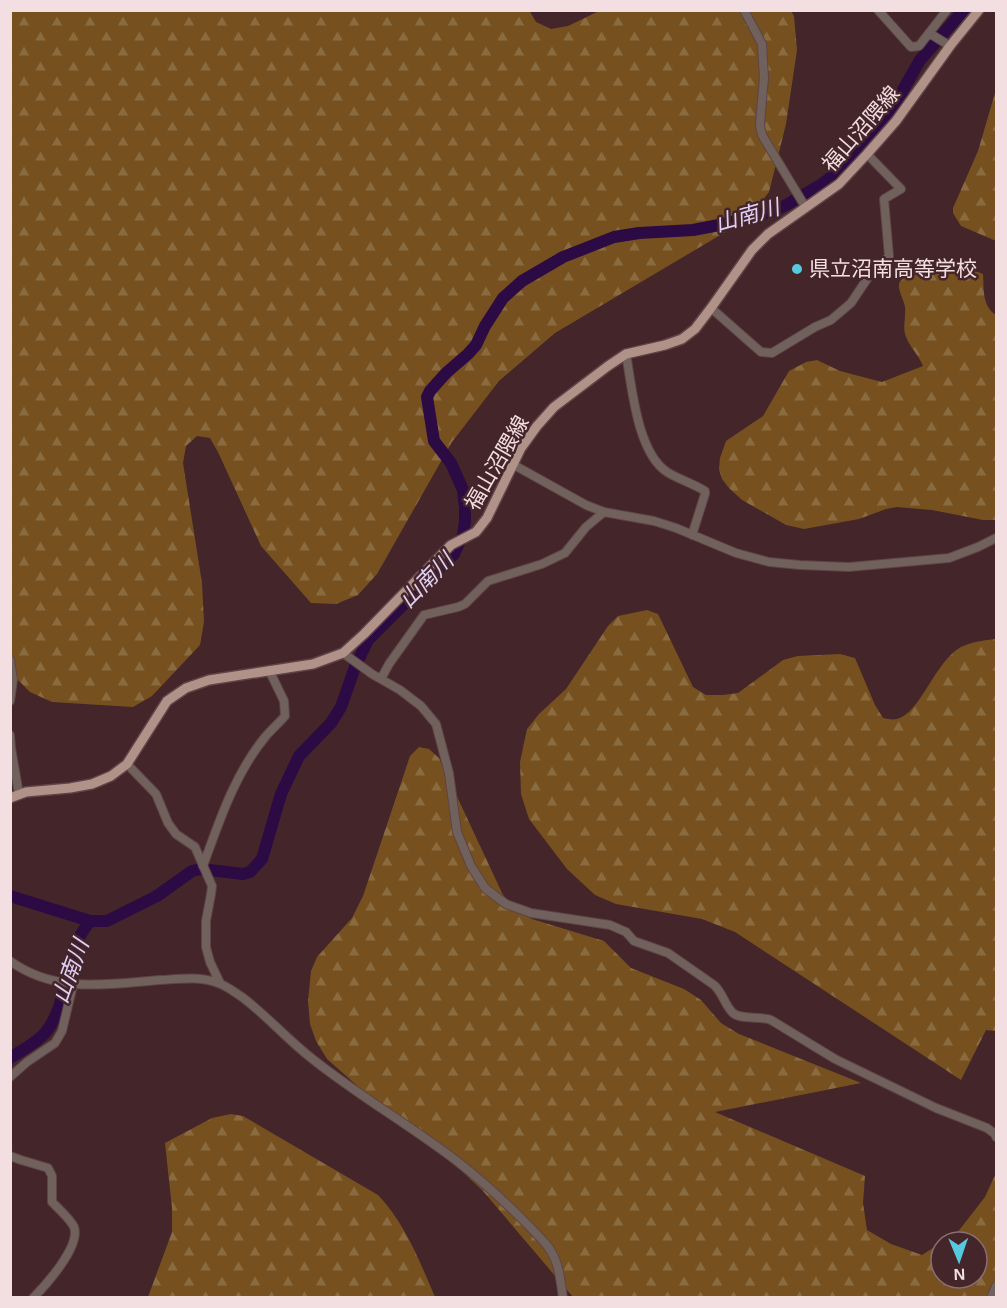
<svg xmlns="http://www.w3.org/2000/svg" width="1007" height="1308" font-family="Helvetica,'Noto Sans JP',sans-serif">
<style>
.forest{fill:url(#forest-firs)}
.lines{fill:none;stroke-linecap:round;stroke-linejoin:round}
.river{stroke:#2c0a44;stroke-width:12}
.minor-casing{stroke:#5f4347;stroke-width:10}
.major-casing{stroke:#5f4347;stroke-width:12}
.minor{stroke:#70615c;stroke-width:8}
.major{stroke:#b09288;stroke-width:9}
.poi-dot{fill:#55cadf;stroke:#43252a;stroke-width:2}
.labels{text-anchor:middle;stroke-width:5;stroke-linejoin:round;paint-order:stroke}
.street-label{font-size:21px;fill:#f3dee1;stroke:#43252a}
.poi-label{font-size:21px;fill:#f3dee1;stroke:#43252a;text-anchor:start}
.water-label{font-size:22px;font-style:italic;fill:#e1d0f5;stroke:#43252a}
</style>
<defs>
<pattern id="forest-firs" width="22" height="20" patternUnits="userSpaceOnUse" patternTransform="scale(1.5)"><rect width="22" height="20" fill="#76511f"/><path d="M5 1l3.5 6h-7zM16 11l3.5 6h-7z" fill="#8a6a3f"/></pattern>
</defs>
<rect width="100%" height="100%" fill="#43252a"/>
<path class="forest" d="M 529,10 L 536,22 L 551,29 L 568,26 L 599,11 L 791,11 L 794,16 L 797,50 L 786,124 L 769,192 L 749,218 L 555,333 L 499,381 L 452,442 L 377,574 L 358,595 L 336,604 L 311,603 L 261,546 L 218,452 L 210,438 L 197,436 L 186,446 L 183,463 L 202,583 L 204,622 L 200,645 L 152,696 L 133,707 L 52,702 L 30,692 L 11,673 L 10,11 Z
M 996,91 L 996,241 L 961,226 L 953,213 L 953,208 L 978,151 L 995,93 Z
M 955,269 L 978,272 L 983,274 C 984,290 982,306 996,315 L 996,520 L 983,520 L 932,510 L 897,507 L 886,509 L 859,519 L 804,529 L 786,525 L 742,500 L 729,488 L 722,479 L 719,469 L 720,458 L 726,441 L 763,416 L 789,371 L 806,362 L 817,360 L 840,371 L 882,382 L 923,366 C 919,355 909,347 905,334 C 903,326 906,316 905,307 C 904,300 898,291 899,284 C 902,270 943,270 955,269 Z
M 647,610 L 658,614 L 693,687 L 706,695 L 723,695 L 738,693 L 783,660 L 798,656 L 840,654 L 855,658 L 875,705 L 883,718 C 887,719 893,720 897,719 C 920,714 935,661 961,647 C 972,642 984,640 996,639 L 996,1031 L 986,1030 L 961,1080 L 735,932 L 702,919 L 616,904 L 595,895 L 567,869 L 529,819 L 521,794 L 520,762 L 527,729 L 539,714 L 566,689 L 608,626 L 618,616 Z
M 419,747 L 429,749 L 439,758 L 503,895 L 514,908 L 532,919 L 604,941 L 631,968 L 684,989 L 701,1000 L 721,1023 L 739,1034 L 861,1083 L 715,1112 L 865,1176 L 863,1203 L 867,1230 L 891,1244 L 922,1255 L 941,1243 L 941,1278 L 977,1278 L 977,1242 L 943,1242 L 957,1233 L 985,1197 L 996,1173 L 996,1297 L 573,1297 L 483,1191 L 446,1156 L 371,1098 L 327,1059 L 316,1041 L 310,1024 L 308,1001 L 311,971 L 317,957 L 352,918 L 363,896 L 410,756 Z
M 231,1114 L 243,1116 L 378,1195 C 405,1223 420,1262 435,1297 L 148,1297 L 172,1232 L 172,1208 L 165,1143 L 212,1118 Z"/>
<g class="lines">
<path class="river" d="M 10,896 L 90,921 L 107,921 L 157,896 L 192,871 L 201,869 L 243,874 L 250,872 L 262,859 L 281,794 L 299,756 L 331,723 L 341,707 L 355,667 L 368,640 L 454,554 L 463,535 L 465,521 L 465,507 L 463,490 L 451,463 L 434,441 L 427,397 L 430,391 L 446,373 L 468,354 L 476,345 L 485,326 L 503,298 L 522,281 L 563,257 L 614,237 L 639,233 L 693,230 L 719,225 L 774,211 L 788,204 L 819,186 L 834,175 L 869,137 L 895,104 L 920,60 L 964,10
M 10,1058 C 22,1050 35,1044 45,1033 C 63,1012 66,975 74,949 C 77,939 84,929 90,921"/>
<g class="minor-casing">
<path id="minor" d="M 744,10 L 762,44 L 764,78 L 761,111 L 760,126 L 762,135 L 806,208
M 878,10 L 911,47 L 919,46 L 929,33 L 950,46
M 929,33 L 947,10
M 711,308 L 761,352 L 772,353 L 815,327 L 831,320 L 851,303 L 869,276 L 889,256 L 884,199 L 901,189 L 867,154
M 626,354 C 632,387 637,452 667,472 C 678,479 692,483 705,491 L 705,494 L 692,535
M 514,465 L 586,505 L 604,512 L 654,521 L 676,528 L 736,553 L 769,562 L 800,565 L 849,567 L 949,558 L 978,547 L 996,538
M 343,653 L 372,674 L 400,690 L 421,706 L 436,724 L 449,773 L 457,832 L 471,866 L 485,888 L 506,904 L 531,913 L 610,925 L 626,932 L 634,941 L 668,953 L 714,985 C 723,993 725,1006 733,1013 C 741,1020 761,1016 771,1020 L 835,1059 L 936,1108 L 987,1128 L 995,1134 L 996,1137
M 10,660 L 13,680 L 10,701
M 381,679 L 389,664 L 424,615 L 458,607 L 465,604 L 488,581 L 542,564 L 565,553 L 586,527 L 604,512
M 10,735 L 11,748 L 19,794
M 127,764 L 156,794 L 168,823 L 176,834 L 195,847 L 212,886 L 211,894 L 206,921 L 206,947 L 210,962 L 220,983
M 203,866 C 219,822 235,773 266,736 C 272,729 279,723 285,716 L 284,701 L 269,670
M 10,961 C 56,994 107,984 160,980 C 180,979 199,976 218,983 C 227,986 234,992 242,997 C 266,1015 286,1038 310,1057 C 357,1095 410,1125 458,1162 C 481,1180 502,1199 523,1220 C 530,1227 538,1235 545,1243 C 559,1259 560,1277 563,1298
M 10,1077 L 27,1062 L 55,1043 L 62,1031 L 73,985
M 10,1156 L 21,1160 L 48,1168 L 52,1176 L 52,1202 C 58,1208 71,1220 74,1227 C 81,1246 46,1285 33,1298
M 991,1298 L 996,1286"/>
</g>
<g class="major-casing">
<path id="major" d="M 10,798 L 26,792 L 70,788 L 92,784 L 111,776 L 127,764 L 167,701 L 186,688 L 209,680 L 313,664 L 343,653 L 364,634 L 451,545 L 476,532 L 487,518 L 521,448 L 537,426 L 554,407 L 608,366 L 626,354 L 665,345 L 682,339 L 695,329 L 711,308 L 752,250 L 768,234 L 839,184 L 867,154 L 896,121 L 950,46 L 979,10"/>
</g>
<use href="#minor" class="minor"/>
<use href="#major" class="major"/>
</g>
<circle class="poi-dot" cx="797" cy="269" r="6"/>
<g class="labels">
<g class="street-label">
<text transform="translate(861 129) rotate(-49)" y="7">福山沼隈線</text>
<text transform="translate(497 463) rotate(-60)" y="7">福山沼隈線</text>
</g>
<g class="poi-label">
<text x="809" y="276">県立沼南高等学校</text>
</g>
<g class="water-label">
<text transform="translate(747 215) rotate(-16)" y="8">山南川</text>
<text transform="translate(426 580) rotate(-46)" y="8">山南川</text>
<text transform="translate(70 971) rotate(-70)" y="8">山南川</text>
</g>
</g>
<rect width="1007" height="1308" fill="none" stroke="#f3dee1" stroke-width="24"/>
<g transform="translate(959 1260) rotate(178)"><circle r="28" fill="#43252a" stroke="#896f73" stroke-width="1.5"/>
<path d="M0-4.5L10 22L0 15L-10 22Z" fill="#55cadf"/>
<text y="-9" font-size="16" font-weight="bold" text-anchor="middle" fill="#f3dee1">N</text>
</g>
</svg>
